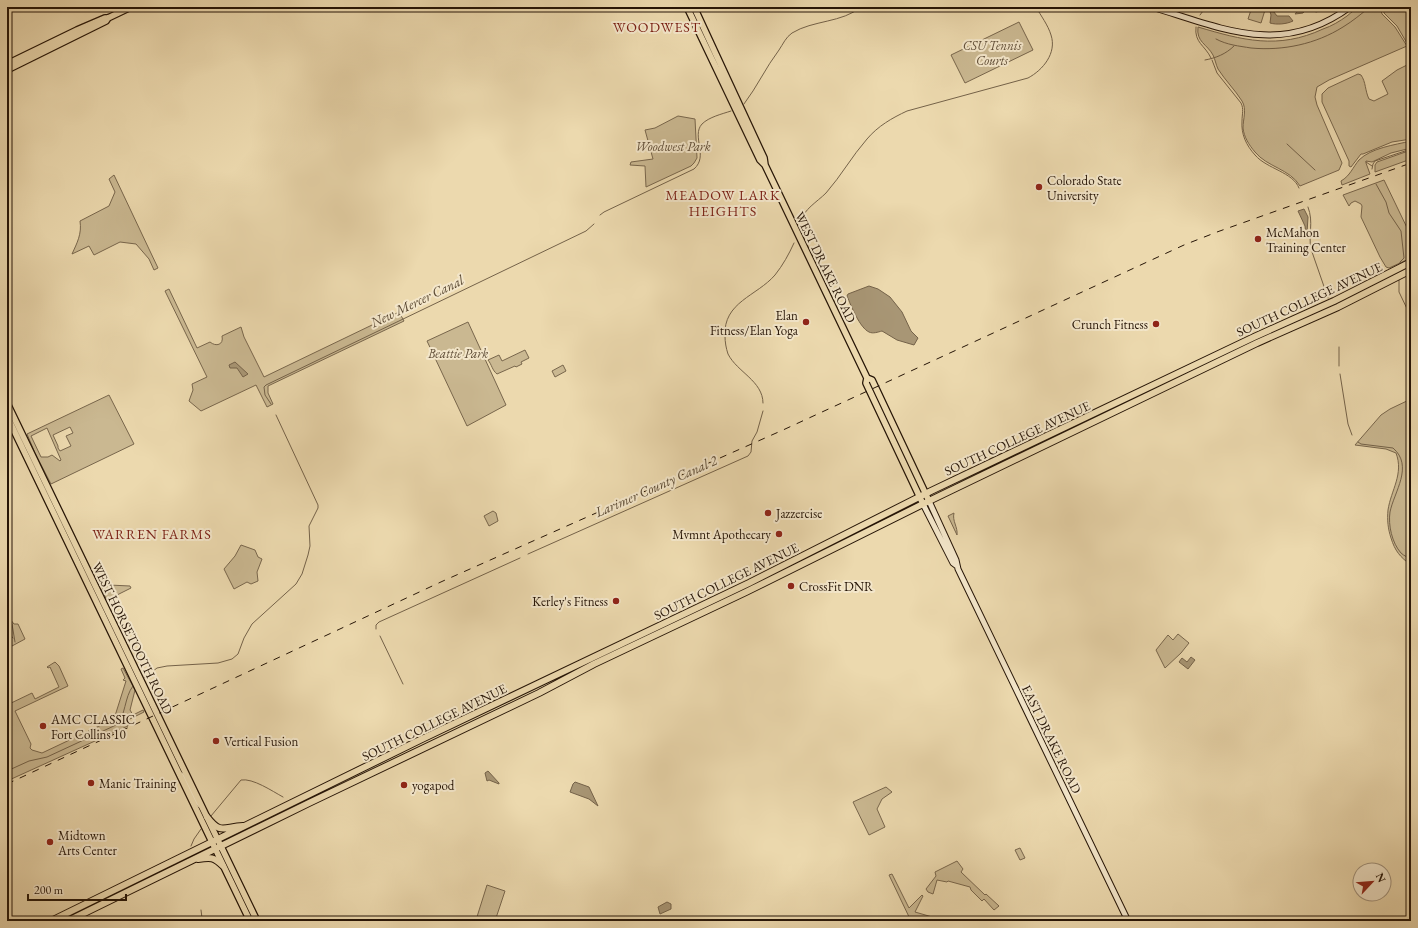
<svg xmlns="http://www.w3.org/2000/svg" width="1418" height="928" font-family="'EB Garamond',serif">
<style>
.green{fill:#cab891;stroke:#78664c;fill-rule:evenodd}
.water{fill:#a89675;stroke:#746249}
.lines{fill:none;stroke-linecap:round;stroke-linejoin:round}
.stream{stroke:#746249;stroke-width:1}
.secondary-casing{stroke:#251406;stroke-width:7}
.primary-casing{stroke:#251406;stroke-width:8}
.highway-casing{stroke:#251406;stroke-width:8}
.secondary{stroke:#f3e6ca;stroke-width:5}
.primary{stroke:#ecd9ae;stroke-width:5.5}
.highway{stroke:#ecd9ae;stroke-width:6}
.rail{stroke:#251406;stroke-width:1;stroke-dasharray:7 7;stroke-linecap:butt}
.poi-dot{fill:#8f2418;stroke:#f3e6ca;stroke-width:1.5}
.labels{text-anchor:middle;stroke-width:4;stroke-linejoin:round;paint-order:stroke}
.park-label{font-size:13px;font-style:italic;fill:#5f4d37;stroke:#f3e6ca}
.poi-label{font-size:13px;fill:#251406;stroke:#f3e6ca;text-anchor:start}
.street-label{font-size:13px;fill:#251406;stroke:#f3e6ca}
.neighbourhood-label{font-size:14px;letter-spacing:1px;fill:#7a1f14;stroke:#f3e6ca}
.water-label{font-size:14px;font-style:italic;fill:#594832;stroke:#f3e6ca}
</style>
<rect width="100%" height="100%" fill="#ecd9ae"/>
<filter id="stains"><feTurbulence type="fractalNoise" baseFrequency=".005" numOctaves="4"/><feColorMatrix values="0 0 0 0 .2 0 0 0 0 .09 0 0 0 0 .02 0 0 0 .5 -.17"/></filter>
<radialGradient id="worn" r=".72"><stop offset=".6" stop-color="#630" stop-opacity="0"/><stop offset="1" stop-color="#630" stop-opacity=".3"/></radialGradient>
<path class="green" d="M 1252,7 L 1265,10 L 1261,23 L 1248,19 Z
M 1360,7 L 1381,7 L 1381,11 L 1382,14 L 1395,27 L 1407,46 L 1329,80 L 1317,87 L 1315,97 L 1317,105 L 1342,163 L 1339,170 L 1300,186 C 1290,169 1267,167 1255,152 C 1249,145 1244,137 1243,128 C 1243,119 1247,109 1242,101 C 1235,90 1225,80 1218,69 C 1216,65 1215,59 1213,55 C 1207,44 1196,42 1198,27 C 1242,40 1278,50 1323,29 C 1332,26 1340,21 1347,16 C 1352,12 1355,9 1360,7 Z
M 1383,7 L 1411,7 L 1411,43 L 1408,45 L 1397,26 L 1384,13 Z
M 1019,22 L 1033,50 L 965,83 L 951,55 Z
M 1411,63 L 1411,139 L 1392,142 L 1363,154 L 1361,154 L 1351,167 L 1349,166 L 1349,161 L 1322,102 L 1322,94 L 1328,88 L 1358,74 L 1361,75 C 1366,82 1365,91 1369,99 L 1374,101 L 1388,94 L 1382,81 L 1397,70 Z
M 678,116 L 695,119 L 697,158 L 694,163 L 691,166 L 646,187 L 645,166 L 630,165 L 631,162 L 653,159 L 645,130 L 655,128 Z
M 1411,141 L 1411,148 L 1391,153 L 1372,162 L 1366,161 L 1366,163 L 1370,174 L 1342,185 L 1341,181 C 1350,176 1353,167 1359,160 C 1371,148 1394,145 1411,141 Z
M 1411,150 L 1411,159 L 1375,172 L 1375,165 L 1377,162 Z
M 114,175 L 158,268 L 154,270 L 149,259 L 136,244 L 120,242 L 94,255 L 89,246 L 72,254 C 77,243 82,234 80,221 L 109,206 L 115,192 L 109,179 Z
M 1384,180 L 1411,236 L 1411,258 L 1389,268 L 1386,267 L 1380,257 L 1361,217 L 1362,206 L 1361,204 L 1355,201 L 1351,203 L 1349,206 L 1343,195 Z
M 169,289 L 197,348 L 210,342 C 216,347 224,345 222,336 L 241,327 L 244,337 L 264,377 L 399,312 L 404,321 L 268,386 L 268,393 L 273,404 L 267,407 L 256,385 L 201,411 L 189,401 L 193,390 L 192,384 L 207,377 L 165,291 Z
M 468,322 L 506,405 L 467,426 L 427,341 Z
M 525,350 L 529,358 L 521,362 L 522,364 L 516,367 L 515,366 L 497,374 C 492,370 492,365 488,360 L 499,355 L 502,361 Z
M 563,365 L 566,371 L 555,377 L 552,371 Z
M 109,395 L 134,444 L 51,484 L 35,453 L 27,434 ZM 70,427 L 73,433 L 66,436 L 71,446 L 60,451 L 58,448 L 58,446 L 53,435 ZM 47,428 L 61,460 L 60,461 L 52,455 L 48,457 L 41,457 L 31,436 Z
M 1411,399 L 1411,565 C 1400,557 1395,551 1391,538 C 1388,529 1387,520 1388,510 C 1391,490 1404,474 1396,453 L 1386,449 L 1355,445 L 1381,415 L 1390,409 Z
M 493,511 L 496,513 L 498,521 L 489,526 L 484,516 Z
M 954,513 C 952,521 958,527 957,535 L 948,516 Z
M 241,545 L 255,550 L 258,557 L 262,559 L 257,572 L 258,581 L 251,584 L 247,582 L 234,589 L 224,569 L 235,556 Z
M 109,585 L 130,586 L 131,588 L 107,600 L 102,591 L 102,589 Z
M 10,619 L 14,624 L 18,624 L 25,639 L 12,646 L 7,640 L 7,621 Z
M 1178,634 L 1189,643 L 1181,653 L 1165,668 L 1156,650 L 1168,635 L 1173,640 Z
M 55,662 L 59,666 L 68,686 L 15,711 L 31,744 L 30,748 L 32,750 L 42,753 L 114,719 L 126,681 L 123,680 L 125,678 L 121,669 L 123,668 L 135,690 L 130,710 L 133,715 L 143,710 L 144,712 L 128,720 L 128,726 L 7,781 L 7,705 L 32,693 L 35,699 L 59,687 L 50,667 L 48,668 L 47,667 Z
M 886,787 L 892,792 L 882,799 L 877,809 L 885,827 L 869,835 L 853,802 Z
M 1020,848 L 1025,858 L 1020,860 L 1015,850 Z
M 957,861 L 963,869 L 961,872 L 985,895 L 986,894 L 999,906 L 994,910 L 984,899 L 982,901 L 971,890 L 970,887 L 948,881 L 947,882 L 937,880 L 933,894 L 928,892 L 926,889 L 936,876 L 935,872 Z
M 892,874 L 909,908 L 922,895 L 923,896 L 915,912 L 946,921 L 911,921 L 889,875 Z
M 487,885 L 505,891 L 495,921 L 480,921 L 476,920 Z"/>
<path class="water" d="M 1270,7 L 1277,16 L 1289,16 L 1293,21 C 1287,24 1277,25 1270,23 L 1271,15 L 1269,8 Z
M 1301,7 L 1327,7 L 1326,9 L 1316,12 L 1308,7 L 1303,13 L 1295,14 Z
M 1304,209 L 1308,217 L 1307,233 L 1306,234 L 1305,226 L 1298,211 Z
M 869,286 L 878,289 L 890,297 L 902,312 L 911,331 L 918,338 L 914,345 L 897,340 L 882,331 C 878,332 873,334 869,332 C 860,328 851,306 847,296 L 848,294 Z
M 235,362 L 248,374 L 243,377 L 237,368 L 230,368 L 229,365 Z
M 1191,657 L 1195,660 L 1188,669 L 1179,662 L 1182,658 L 1187,662 Z
M 488,771 L 499,783 L 499,784 L 489,780 L 487,781 L 485,773 Z
M 575,782 L 589,787 L 598,806 L 589,799 L 570,792 L 573,784 Z
M 667,902 L 671,904 L 671,909 L 660,914 L 658,907 Z"/>
<g class="lines">
<path class="stream" d="M 1200,15 L 1206,7
M 1196,27 C 1194,43 1205,45 1211,58
M 1216,39 C 1227,45 1239,46 1251,48 C 1283,51 1316,44 1343,27 C 1353,21 1361,14 1370,7
M 1205,60 C 1216,58 1226,54 1234,46
M 1212,60 L 1217,73 L 1241,103 C 1244,109 1242,114 1242,121 C 1241,134 1246,145 1255,155 C 1267,169 1293,172 1299,188
M 744,104 C 757,87 766,67 779,50 C 783,44 786,37 792,33 C 813,20 842,23 861,7
M 1287,144 L 1315,170
M 1366,162 L 1372,166
M 1372,169 L 1373,164 L 1375,161 L 1411,149
M 1376,184 L 1386,202 L 1389,213 L 1401,231 L 1404,258 L 1400,262 L 1400,265
M 1308,207 C 1314,223 1308,234 1311,249 L 1328,298
M 600,215 L 604,212 L 694,169 C 709,156 691,136 702,124 C 709,117 722,114 731,111
M 800,222 C 804,209 817,202 826,193 C 841,176 852,156 867,139 C 878,126 892,118 907,111 L 1028,78 C 1043,70 1057,53 1051,35 C 1048,25 1041,16 1036,7
M 1399,280 L 1399,292 L 1411,317
M 1339,366 L 1339,347
M 1340,374 L 1348,424 L 1352,435
M 763,403 C 763,381 737,372 728,354 C 726,348 725,342 725,336 C 723,302 757,296 775,275 C 783,265 789,254 794,243
M 271,404 L 265,395 L 264,387 L 266,385 L 586,231 L 594,224
M 1358,442 L 1361,444 L 1393,448 C 1414,466 1394,492 1390,512 C 1388,525 1392,543 1401,553 C 1404,556 1408,557 1411,560
M 528,554 L 748,456 L 751,452 L 752,441 L 757,432 L 763,411
M 12,624 L 15,642
M 376,629 L 376,625 L 379,622 L 520,558
M 7,631 L 13,638
M 380,636 L 403,684
M 144,678 L 157,668 L 167,666 L 218,663 L 232,659 L 238,654 L 244,638 L 252,624 L 296,584 L 302,574 L 308,555 L 310,546 L 309,526 L 318,508 L 318,505 L 276,415
M 7,771 L 29,761 L 47,757 L 116,725 C 126,717 124,697 133,686
M 211,816 L 241,780 C 253,778 272,791 283,797
M 191,846 L 194,839 L 201,829
M 201,910 L 202,918"/>
<g class="secondary-casing">
<path id="secondary" d="M 1152,7 C 1224,29 1282,57 1350,7
M 929,501 L 956,560 L 958,569 L 1128,921
M 923,504 L 953,563 L 957,566
M 181,775 C 191,782 191,797 200,805"/>
</g>
<g class="primary-casing">
<path id="primary" d="M 687,7 L 760,160 L 765,165
M 694,7 L 764,158 L 765,165 L 867,378 L 866,383 L 923,504
M 7,64 L 77,30 L 105,18 L 108,18 L 131,7
M 7,70 L 106,21 L 108,18
M 867,378 L 872,380 L 929,501
M 7,403 L 257,921
M 7,416 L 250,921"/>
</g>
<g class="highway-casing">
<path id="highway" d="M 207,817 C 221,835 223,827 243,826
M 198,859 C 211,857 214,857 223,866
M 51,921 L 422,739 L 749,583 L 931,491 L 1254,337 L 1334,301 L 1411,262
M 68,921 L 309,803 L 539,693 L 594,664 L 746,592 L 929,501 L 1257,343 L 1338,307 L 1411,270"/>
</g>
<use href="#secondary" class="secondary"/>
<use href="#primary" class="primary"/>
<use href="#highway" class="highway"/>
<path class="rail" d="M 7,784 L 443,581 L 783,430 L 1184,245 L 1217,232 L 1411,163"/>
</g>
<g class="poi-dot">
<circle cx="1039" cy="187" r="4"/>
<circle cx="1258" cy="239" r="4"/>
<circle cx="806" cy="322" r="4"/>
<circle cx="1156" cy="324" r="4"/>
<circle cx="768" cy="513" r="4"/>
<circle cx="779" cy="534" r="4"/>
<circle cx="791" cy="586" r="4"/>
<circle cx="616" cy="601" r="4"/>
<circle cx="43" cy="726" r="4"/>
<circle cx="216" cy="741" r="4"/>
<circle cx="91" cy="783" r="4"/>
<circle cx="404" cy="785" r="4"/>
<circle cx="50" cy="842" r="4"/>
</g>
<g class="labels">
<g class="park-label">
<text x="992" y="50">CSU Tennis<tspan x="992" dy="15">Courts</tspan></text>
<text x="673" y="151">Woodwest Park</text>
<text x="458" y="358">Beattie Park</text>
</g>
<g class="poi-label">
<text x="1047" y="185">Colorado State<tspan x="1047" dy="15">University</tspan></text>
<text x="1266" y="237">McMahon<tspan x="1266" dy="15">Training Center</tspan></text>
<text x="798" y="320" text-anchor="end">Elan<tspan x="798" dy="15">Fitness/Elan Yoga</tspan></text>
<text x="1148" y="329" text-anchor="end">Crunch Fitness</text>
<text x="776" y="518">Jazzercise</text>
<text x="771" y="539" text-anchor="end">Mvmnt Apothecary</text>
<text x="799" y="591">CrossFit DNR</text>
<text x="608" y="606" text-anchor="end">Kerley's Fitness</text>
<text x="51" y="724">AMC CLASSIC<tspan x="51" dy="15">Fort Collins 10</tspan></text>
<text x="224" y="746">Vertical Fusion</text>
<text x="99" y="788">Manic Training</text>
<text x="412" y="790">yogapod</text>
<text x="58" y="840">Midtown<tspan x="58" dy="15">Arts Center</tspan></text>
</g>
<g class="street-label">
<text transform="translate(826 267) rotate(64)" y="5">WEST DRAKE ROAD</text>
<text transform="translate(1309 299) rotate(-25)" y="5">SOUTH COLLEGE AVENUE</text>
<text transform="translate(1017 438) rotate(-25)" y="5">SOUTH COLLEGE AVENUE</text>
<text transform="translate(726 581) rotate(-26)" y="5">SOUTH COLLEGE AVENUE</text>
<text transform="translate(133 638) rotate(64)" y="5">WEST HORSETOOTH ROAD</text>
<text transform="translate(434 722) rotate(-26)" y="5">SOUTH COLLEGE AVENUE</text>
<text transform="translate(1052 739) rotate(64)" y="5">EAST DRAKE ROAD</text>
</g>
<g class="neighbourhood-label">
<text x="657" y="32">WOODWEST</text>
<text x="723" y="200">MEADOW LARK<tspan x="723" dy="16">HEIGHTS</tspan></text>
<text x="152" y="539">WARREN FARMS</text>
</g>
<g class="water-label">
<text transform="translate(417 301) rotate(-26)" y="5">New Mercer Canal</text>
<text transform="translate(656 486) rotate(-24)" y="5">Larimer County Canal 2</text>
</g>
</g>
<rect width="1418" height="928" fill="none" stroke="#ecd9ae" stroke-width="24"/>
<rect x="8" y="8" width="1402" height="912" fill="none" stroke="#251406" stroke-width="2"/>
<rect x="12" y="12" width="1394" height="904" fill="none" stroke="#251406"/>
<g transform="translate(1372 882) rotate(64)"><circle r="19" fill="#f3e6ca" stroke="#a1927c"/>
<path d="M0-3L7 15L0 10L-7 15Z" fill="#8f2418"/>
<text y="-6" font-size="11" font-weight="bold" text-anchor="middle" fill="#251406">N</text>
</g>
<path d="M28 894v6h98v-6" fill="none" stroke="#251406" stroke-width="2"/>
<text x="34" y="894" font-size="12" fill="#251406" stroke="#f3e6ca" stroke-width="3" paint-order="stroke">200 m</text>
<rect width="100%" height="100%" filter="url(#stains)"/>
<rect width="100%" height="100%" fill="url(#worn)"/>
</svg>
